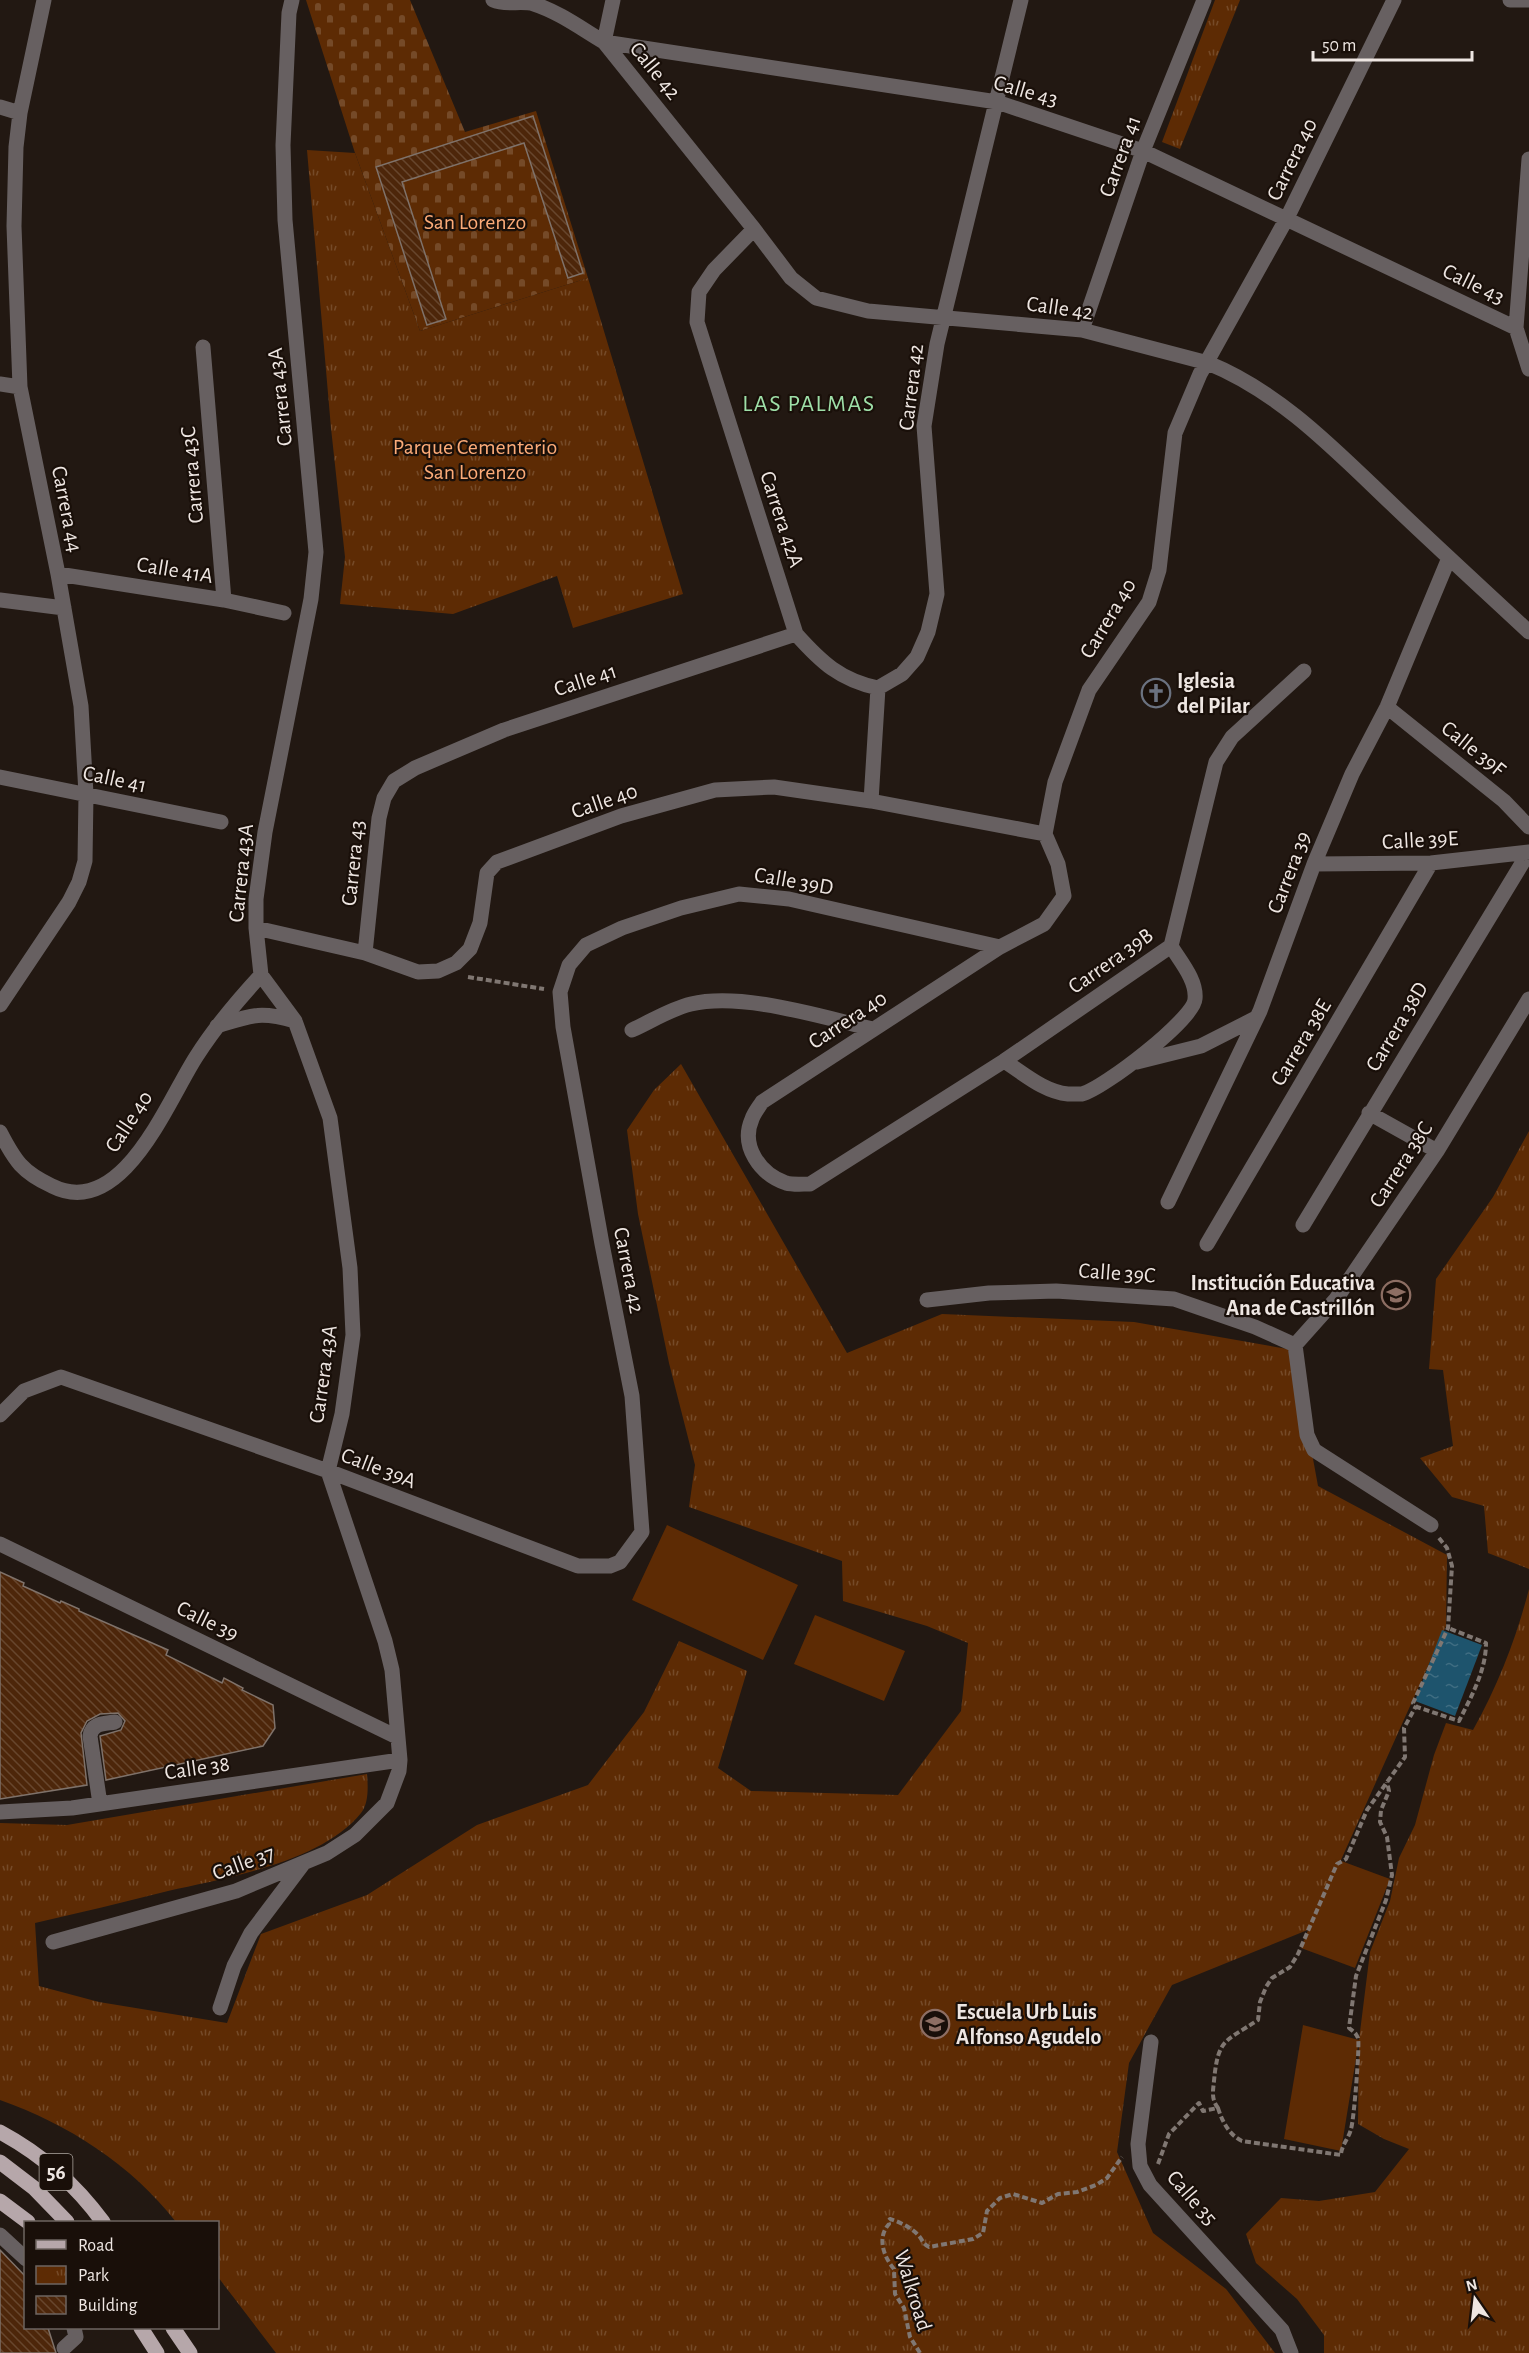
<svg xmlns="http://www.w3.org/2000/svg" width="1529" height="2353" font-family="'Alegreya Sans',sans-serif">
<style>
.cemetery{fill:url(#cemetery-stones)}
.park{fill:url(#park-tufts)}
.garden{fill:#5d2b04}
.water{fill:url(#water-ripples)}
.building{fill:url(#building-back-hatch);stroke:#7f726a;stroke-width:1.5}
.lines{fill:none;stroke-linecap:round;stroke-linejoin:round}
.path{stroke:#807772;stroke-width:4;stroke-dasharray:6 3;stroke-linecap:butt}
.minor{stroke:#676061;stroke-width:15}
.major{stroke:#b6a7aa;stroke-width:15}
.labels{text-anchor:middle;stroke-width:4.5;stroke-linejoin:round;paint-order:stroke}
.shield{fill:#190f09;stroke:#aea6a1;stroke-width:1.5}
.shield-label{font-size:21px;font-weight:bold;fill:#eee6e2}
.street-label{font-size:22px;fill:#eee6e2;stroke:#190f09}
.park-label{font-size:22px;fill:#fcab78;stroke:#190f09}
.poi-label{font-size:22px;font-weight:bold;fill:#eee6e2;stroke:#190f09;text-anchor:start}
.neighbourhood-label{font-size:24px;letter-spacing:1.5px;fill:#9edfa8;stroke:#190f09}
</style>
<defs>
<pattern id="cemetery-stones" width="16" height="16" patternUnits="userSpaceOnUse" patternTransform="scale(1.5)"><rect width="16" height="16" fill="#5d2b04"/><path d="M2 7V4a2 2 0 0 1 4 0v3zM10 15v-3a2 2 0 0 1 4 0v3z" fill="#754a28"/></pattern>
<pattern id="park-tufts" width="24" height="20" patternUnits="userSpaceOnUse" patternTransform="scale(1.5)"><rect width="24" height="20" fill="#5d2b04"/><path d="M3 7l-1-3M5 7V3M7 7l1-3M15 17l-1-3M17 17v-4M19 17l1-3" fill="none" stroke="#754a28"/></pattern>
<pattern id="water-ripples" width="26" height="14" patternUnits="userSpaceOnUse" patternTransform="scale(1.5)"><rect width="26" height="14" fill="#1e546d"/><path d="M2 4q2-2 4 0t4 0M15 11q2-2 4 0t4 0" fill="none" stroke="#3f6d82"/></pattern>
<pattern id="building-back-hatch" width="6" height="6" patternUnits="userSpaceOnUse" patternTransform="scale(1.5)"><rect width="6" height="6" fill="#4d260a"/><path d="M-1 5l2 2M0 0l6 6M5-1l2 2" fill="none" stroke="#67462d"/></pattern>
</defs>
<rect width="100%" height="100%" fill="#221812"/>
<path class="cemetery" d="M 306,0 L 410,0 L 465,132 L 536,111 L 588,278 L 420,331 L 355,153 Z"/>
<path class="park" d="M 1215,0 L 1240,0 L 1180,149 L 1162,142 Z
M 307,150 L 355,153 L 420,331 L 588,278 L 683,594 L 573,628 L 557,576 L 453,614 L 340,604 L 345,557 L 331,428 Z
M 681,1064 L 847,1353 L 942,1314 L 1134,1322 L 1293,1350 L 1318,1486 L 1447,1555 L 1446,1626 L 1310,1929 L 1172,1985 L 1129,2063 L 1117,2152 L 1153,2233 L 1226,2289 L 1275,2353 L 276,2353 L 218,2277 L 218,2222 L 176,2222 C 132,2165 68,2124 0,2100 L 0,1823 L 67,1825 L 367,1774 C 368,1786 369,1803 361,1813 C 322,1862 226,1878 168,1891 C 124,1902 79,1913 35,1923 L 39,1986 L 99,2002 L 227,2023 L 261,1934 L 367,1895 L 477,1825 L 588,1785 L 644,1712 L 679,1641 L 747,1671 L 718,1768 L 751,1791 L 898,1795 L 961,1711 L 968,1643 L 927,1626 L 843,1601 L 842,1561 L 689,1507 L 695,1465 L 669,1363 L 638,1214 L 627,1130 L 654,1090 Z
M 1529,1131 L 1529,1569 L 1488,1553 L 1484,1506 L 1452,1497 L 1420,1458 L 1453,1446 L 1443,1370 L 1429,1369 L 1436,1279 L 1493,1197 Z
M 1529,1589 L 1529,2353 L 1324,2353 L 1324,2335 L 1297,2299 L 1256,2263 L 1246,2234 L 1281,2198 L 1319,2201 L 1375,2192 L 1409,2149 L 1384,2139 L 1358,2124 L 1359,2040 L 1370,1952 L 1390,1901 L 1399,1858 L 1415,1825 L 1434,1755 L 1446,1723 L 1473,1730 C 1498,1685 1516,1639 1529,1589 Z"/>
<path class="garden" d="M 667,1525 L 798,1585 L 763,1660 L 632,1600 Z
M 815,1615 L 905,1651 L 884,1701 L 794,1664 Z
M 1336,1859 L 1390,1879 L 1355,1968 L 1301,1948 Z
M 1303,2025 L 1359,2040 L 1341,2151 L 1284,2139 Z"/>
<path class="water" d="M 1442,1630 L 1482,1645 L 1455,1716 L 1415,1701 Z"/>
<path class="building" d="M 533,116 L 583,273 L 568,278 L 524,143 L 402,182 L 446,319 L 427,325 L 376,167 Z
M 0,1572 L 24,1583 L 23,1586 L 43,1595 L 60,1603 L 61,1601 L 79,1609 L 79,1611 L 168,1650 L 166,1655 L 222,1683 L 224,1678 L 243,1688 L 242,1690 L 273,1705 L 275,1728 L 263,1746 L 106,1780 L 100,1736 L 121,1730 L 125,1721 L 118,1713 L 100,1714 L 87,1721 L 81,1733 L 87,1785 L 0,1799 Z
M 0,2250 L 26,2277 L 26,2328 L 48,2328 L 56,2353 L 0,2353 Z"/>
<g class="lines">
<path class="path" d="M 468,977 L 544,989
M 1439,1538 L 1447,1548 L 1452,1566 L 1448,1628 L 1413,1703 L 1417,1707 L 1459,1721 C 1471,1697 1486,1671 1486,1643 L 1448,1628
M 1218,2108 C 1222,2121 1229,2135 1242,2141 L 1341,2155 C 1341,2146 1349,2138 1351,2129 C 1354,2120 1360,2044 1358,2038 C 1356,2033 1353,2031 1349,2028 L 1356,1976 L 1386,1900 L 1392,1875 L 1387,1837 L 1380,1822 L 1381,1810 L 1389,1791 L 1387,1782
M 1158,2164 L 1169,2134 L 1199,2103 L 1203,2111 L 1218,2108 C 1211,2099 1213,2091 1214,2081 C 1218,2038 1225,2042 1258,2020 L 1260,2002 L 1266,1987 L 1272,1978 L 1290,1967 L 1298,1954 L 1337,1864 L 1346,1859 L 1367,1810 L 1405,1757 L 1404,1728 L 1416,1706
M 920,2353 L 910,2337 L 904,2308 L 895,2294 L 894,2269 C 883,2256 877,2237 889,2224 L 888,2221 L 890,2219 C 900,2222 912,2228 919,2236 C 923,2241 923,2244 929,2247 L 973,2239 L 983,2233 L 987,2211 L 1000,2198 L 1013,2194 L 1042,2203 L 1058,2194 L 1077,2192 L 1096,2185 L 1107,2178 L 1122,2157"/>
<path class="minor" d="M 493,0 C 506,6 521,0 534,4 C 559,12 582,29 604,42 L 997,102 L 1143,151 L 1516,328
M 1510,0 L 1529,0
M 604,42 L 754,229 L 791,278 L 816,298 L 868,311 L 1082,330 L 1208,363 C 1282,393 1338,453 1395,507 C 1439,549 1484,590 1529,632
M 604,42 L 613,0
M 0,107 L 20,113
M 1529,159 L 1516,328 L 1529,369
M 754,229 L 714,270 L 699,292 L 697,322 L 796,634 C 821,662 840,680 878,688
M 1082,330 L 1143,151 L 1204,0
M 203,347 L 224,600
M 0,384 L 20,387
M 58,574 L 224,600 L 284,613
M 0,600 L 64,608
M 1304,671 L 1232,737 L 1216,762 L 1171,946 L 1004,1061 L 810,1184 C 802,1184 793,1185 786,1183 C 760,1174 740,1146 752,1119 C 754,1113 759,1107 762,1102 L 1000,947 L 1044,924 L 1064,896 L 1058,864 L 1045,834 L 1055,782 L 1089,690 L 1149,602 L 1159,570 L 1175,433 L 1200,374 L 1287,218 L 1394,0
M 878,688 L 902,674 L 917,657 L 928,632 L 937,594 L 924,426 L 937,344 L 1021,0
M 1387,707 L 1504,801 L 1529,827
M 0,777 L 221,822
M 871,801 L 878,688
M 1314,864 L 1431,863 L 1529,852
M 256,928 L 365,953 L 418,972 L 438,971 L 456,963 L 470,949 L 480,923 L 487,873 L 497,862 L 621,816 L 715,790 L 774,787 L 871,801 L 1045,834
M 365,953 L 379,818 L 384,798 L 394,781 L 415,768 L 504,730 L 796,634
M 0,1005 L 69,902 L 79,882 L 85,861 L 86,794 L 81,706 L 58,574 L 20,387 L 14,226 L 16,147 L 20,113 L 44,0
M 217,1026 C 252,1015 260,1011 295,1021
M 632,1030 C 652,1021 670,1009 691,1004 C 743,992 821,1017 873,1029
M 1004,1061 C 1023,1073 1044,1092 1068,1094 C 1072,1094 1078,1094 1082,1094 C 1103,1089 1194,1019 1195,999 C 1197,980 1180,961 1171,946
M 1137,1062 L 1201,1046 L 1256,1018
M 1369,1113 L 1437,1151
M 0,1132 C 15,1161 22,1172 52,1186 C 122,1221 167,1102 196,1057 C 215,1027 237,1001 261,975
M 1168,1202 L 1260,1011 L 1314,864 L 1352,774 L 1387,707 L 1449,558
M 1303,1225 L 1529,852
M 1207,1244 L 1431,863
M 927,1300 L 989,1293 L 1056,1291 L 1174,1299 L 1255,1327 L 1295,1345
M 1295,1345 L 1336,1299 L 1437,1151 L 1529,999
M 1295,1345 L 1307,1435 L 1314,1450 L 1431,1525
M 0,1415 L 24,1391 L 61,1377 L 328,1471 L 578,1566 L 610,1566 L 620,1562 L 642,1532 L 632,1396 L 602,1244 L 563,1027 L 560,992 L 569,965 L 586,945 L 622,928 L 681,908 L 739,894 L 789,899 L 1000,947
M 0,1544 L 397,1737
M 100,1804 L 90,1736 C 92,1723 103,1724 115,1722
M 0,1812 L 72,1808 L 400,1760
M 53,1942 L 236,1891 L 327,1853 L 355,1835 L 387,1803 L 399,1771 L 400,1760 L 392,1670 L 385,1641 L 328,1471 L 342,1414 L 353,1335 L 350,1268 L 330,1118 L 295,1021 L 261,975 L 256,928 L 256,899 L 265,832 L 311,599 L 316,552 L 285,220 L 283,145 L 289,13 L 292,0
M 220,2008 L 234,1966 L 251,1933 L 303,1864
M 1151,2042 L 1138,2144 L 1140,2166 L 1150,2185 L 1282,2330 L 1291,2353
M 0,2235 L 26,2259
M 64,2348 L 76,2337 L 74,2328"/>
<path class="major" d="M 0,2132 C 41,2154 76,2185 103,2222
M 0,2162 L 34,2188 L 67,2222
M 0,2201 L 28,2222
M 141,2328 L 157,2353
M 173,2328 L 190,2353"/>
</g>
<defs>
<g id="church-ring" transform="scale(1.5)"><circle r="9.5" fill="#190f09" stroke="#6b7280" stroke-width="1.5"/><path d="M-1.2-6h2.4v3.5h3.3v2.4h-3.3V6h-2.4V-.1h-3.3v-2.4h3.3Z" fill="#6b7280"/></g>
<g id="school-ring" transform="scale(1.5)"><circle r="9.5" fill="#190f09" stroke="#8d6e63" stroke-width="1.5"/><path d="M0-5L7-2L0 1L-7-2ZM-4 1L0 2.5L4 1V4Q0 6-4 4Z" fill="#8d6e63"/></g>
</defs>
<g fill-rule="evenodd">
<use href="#church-ring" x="1156" y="693"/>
<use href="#school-ring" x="1396" y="1295"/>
<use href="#school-ring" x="935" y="2024"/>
</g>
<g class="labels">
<rect class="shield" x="39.5" y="2154" width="33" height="36" rx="4.5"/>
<g class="shield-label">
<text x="56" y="2179">56</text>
</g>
<g class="street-label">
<text transform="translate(656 70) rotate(51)" y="8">Calle 42</text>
<text transform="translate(1026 90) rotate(16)" y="8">Calle 43</text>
<text transform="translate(1119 156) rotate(-70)" y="8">Carrera 41</text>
<text transform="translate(1291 159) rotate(-64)" y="8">Carrera 40</text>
<text transform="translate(1474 283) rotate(26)" y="8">Calle 43</text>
<text transform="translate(1060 307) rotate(8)" y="8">Calle 42</text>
<text transform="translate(910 387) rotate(-83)" y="8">Carrera 42</text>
<text transform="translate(279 397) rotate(-96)" y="8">Carrera 43A</text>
<text transform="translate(191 475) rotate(-95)" y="8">Carrera 43C</text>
<text transform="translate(68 509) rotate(79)" y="8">Carrera 44</text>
<text transform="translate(783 519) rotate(72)" y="8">Carrera 42A</text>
<text transform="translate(175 569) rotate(9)" y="8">Calle 41A</text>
<text transform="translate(1107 618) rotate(-59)" y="8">Carrera 40</text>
<text transform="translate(585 679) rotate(-18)" y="8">Calle 41</text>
<text transform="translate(1474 748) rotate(39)" y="8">Calle 39F</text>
<text transform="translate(115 778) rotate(12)" y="8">Calle 41</text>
<text transform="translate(604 800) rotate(-19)" y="8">Calle 40</text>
<text transform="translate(1420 839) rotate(-3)" y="8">Calle 39E</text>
<text transform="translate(352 863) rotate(-84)" y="8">Carrera 43</text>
<text transform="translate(1288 872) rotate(-69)" y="8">Carrera 39</text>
<text transform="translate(240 873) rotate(-84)" y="8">Carrera 43A</text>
<text transform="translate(794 880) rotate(10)" y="8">Calle 39D</text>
<text transform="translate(1110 960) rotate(-35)" y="8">Carrera 39B</text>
<text transform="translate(847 1019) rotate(-33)" y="8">Carrera 40</text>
<text transform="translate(1396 1026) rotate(-59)" y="8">Carrera 38D</text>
<text transform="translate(1300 1042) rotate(-59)" y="8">Carrera 38E</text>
<text transform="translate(128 1121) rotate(-57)" y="8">Calle 40</text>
<text transform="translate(1400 1164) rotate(-57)" y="8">Carrera 38C</text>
<text transform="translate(630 1270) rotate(79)" y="8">Carrera 42</text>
<text transform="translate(1117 1272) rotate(4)" y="8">Calle 39C</text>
<text transform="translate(322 1374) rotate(-82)" y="8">Carrera 43A</text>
<text transform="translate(379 1467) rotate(21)" y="8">Calle 39A</text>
<text transform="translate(208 1620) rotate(26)" y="8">Calle 39</text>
<text transform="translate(197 1767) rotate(-8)" y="8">Calle 38</text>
<text transform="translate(243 1862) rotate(-20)" y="8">Calle 37</text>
<text transform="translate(1193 2197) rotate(49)" y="8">Calle 35</text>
<text transform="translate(914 2290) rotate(73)" y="8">Walkroad</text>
</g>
<g class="park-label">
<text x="475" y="229">San Lorenzo</text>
<text x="475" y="454">Parque Cementerio<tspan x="475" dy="25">San Lorenzo</tspan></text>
</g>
<g class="poi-label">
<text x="1177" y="688">Iglesia<tspan x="1177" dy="25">del Pilar</tspan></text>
<text x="1375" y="1290" text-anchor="end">Institución Educativa<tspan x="1375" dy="25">Ana de Castrillón</tspan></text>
<text x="956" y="2019">Escuela Urb Luis<tspan x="956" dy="25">Alfonso Agudelo</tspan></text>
</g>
<g class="neighbourhood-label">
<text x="809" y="411">LAS PALMAS</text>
</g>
</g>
<rect x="24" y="2221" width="195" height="108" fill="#190f09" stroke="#6e6560" stroke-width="1.5"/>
<rect x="36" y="2240" width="30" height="9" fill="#b6a7aa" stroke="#6e6560" stroke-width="1.5"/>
<text x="78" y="2251" font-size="18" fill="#eee6e2">Road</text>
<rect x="36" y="2266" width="30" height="18" fill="url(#park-tufts)" stroke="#6e6560" stroke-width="1.5"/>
<text x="78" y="2281" font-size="18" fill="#eee6e2">Park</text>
<rect x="36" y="2296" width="30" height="18" fill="url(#building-back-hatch)" stroke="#6e6560" stroke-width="1.5"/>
<text x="78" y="2311" font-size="18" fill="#eee6e2">Building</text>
<g transform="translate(1475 2299) rotate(346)" stroke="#190f09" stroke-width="4.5" paint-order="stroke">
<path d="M0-4.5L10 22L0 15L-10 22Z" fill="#eee6e2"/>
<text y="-9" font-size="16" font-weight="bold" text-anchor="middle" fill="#eee6e2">N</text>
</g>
<path d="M1313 51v9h159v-9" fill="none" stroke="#eee6e2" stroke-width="3"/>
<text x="1322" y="51" font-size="18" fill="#eee6e2" stroke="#190f09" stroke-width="4.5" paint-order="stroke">50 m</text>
</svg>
